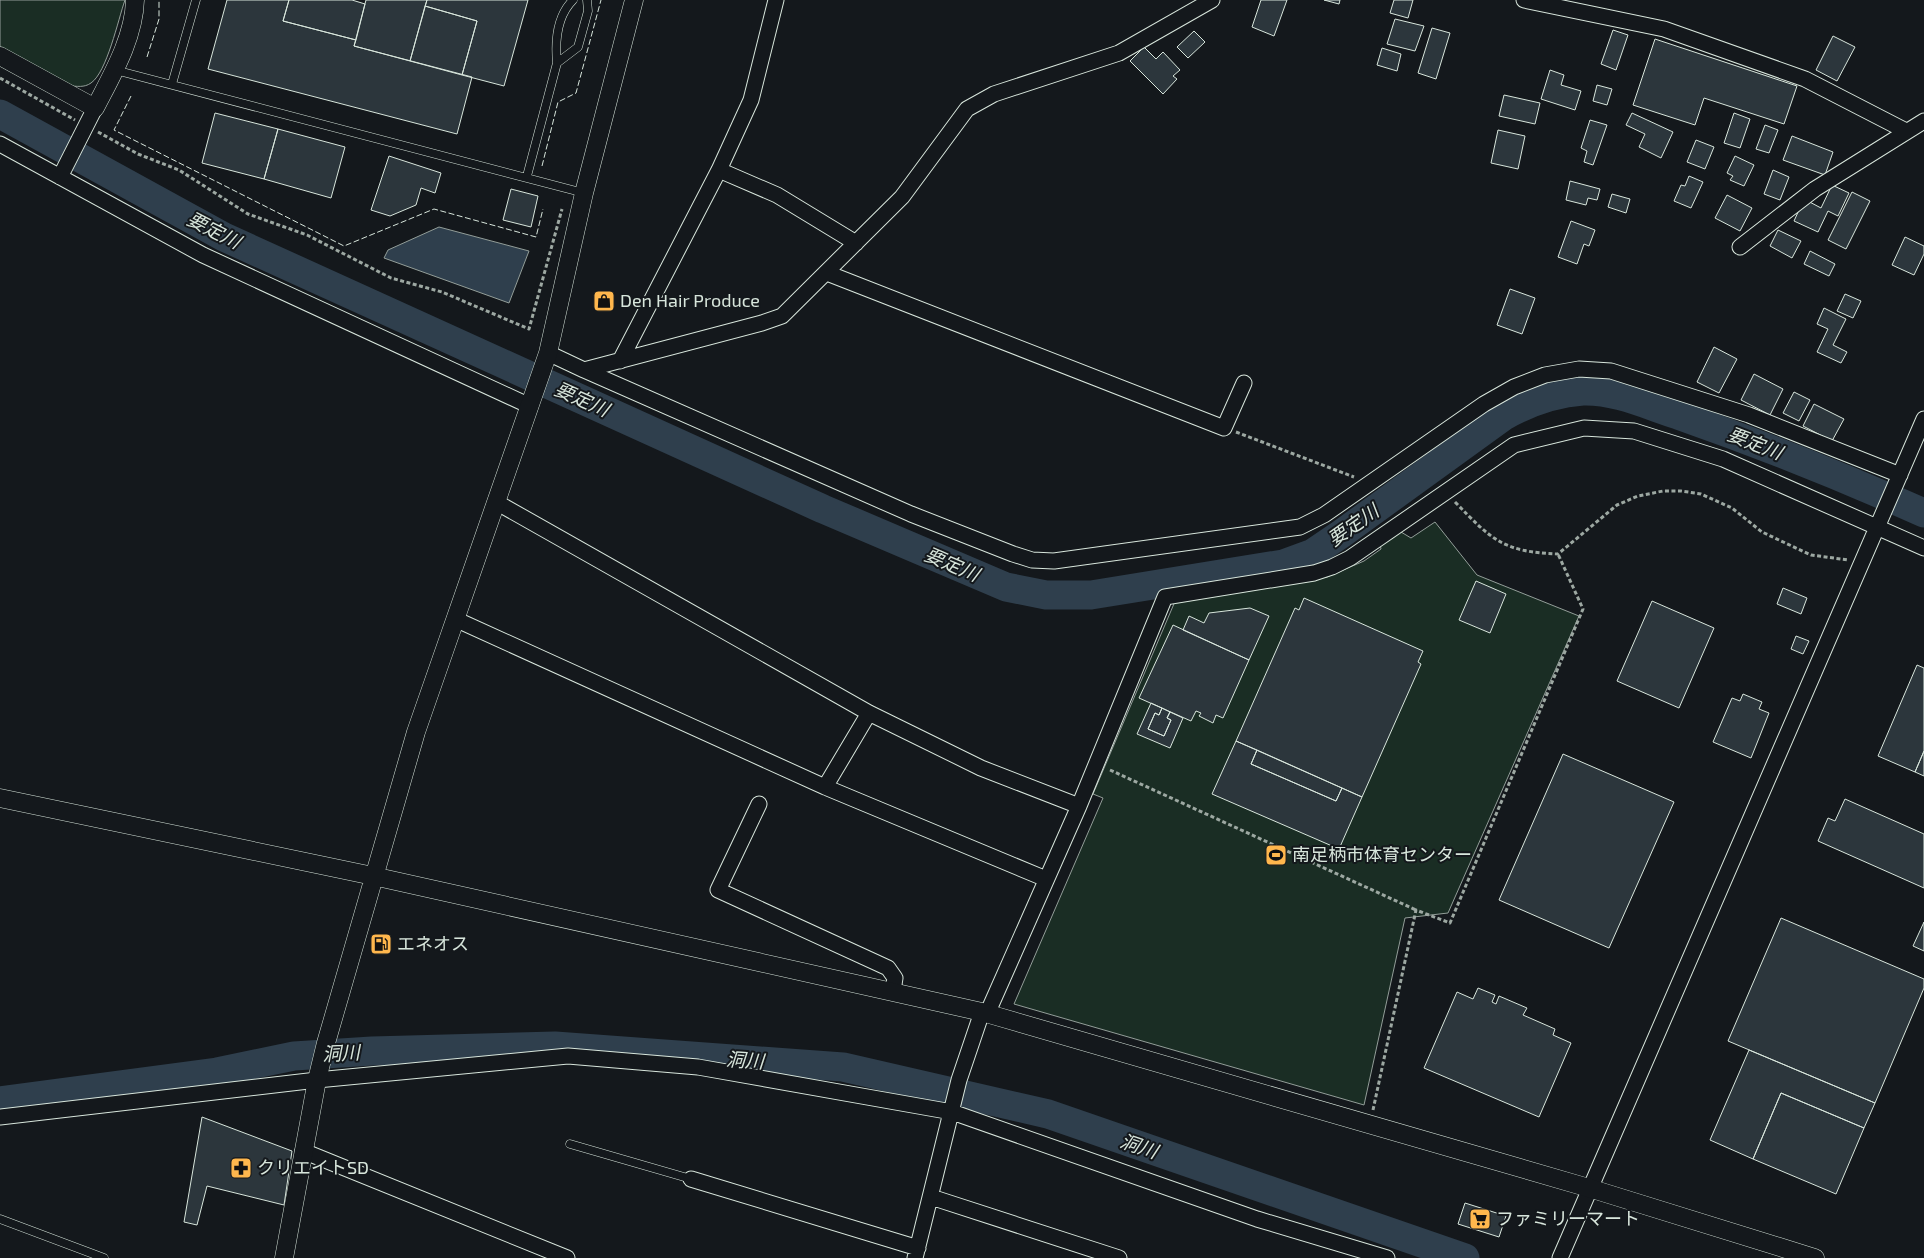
<svg xmlns="http://www.w3.org/2000/svg" width="1924" height="1258" font-family="'Exo 2','Noto Sans JP',sans-serif">
<style>
.green{fill:#1a2d24;stroke:#939e99}
.water{fill:#2f3f4d;stroke:#939e99}
.lines{fill:none;stroke-linecap:round;stroke-linejoin:round}
.river{stroke:#2f3f4d;stroke-width:29}
.building{fill:#2c363c;stroke:#d8e6dc}
.service-casing{stroke:#d8e6dc;stroke-width:9}
.minor-casing{stroke:#d8e6dc;stroke-width:17}
.tertiary-casing{stroke:#d8e6dc;stroke-width:19}
.path{stroke:#9da8a2;stroke-width:3;stroke-dasharray:4 2.5;stroke-linecap:butt}
.service{stroke:#14181c;stroke-width:8}
.minor{stroke:#14181c;stroke-width:15}
.tertiary{stroke:#14181c;stroke-width:18}
.fence{stroke:#d8e6dc;stroke-width:1;stroke-dasharray:6 2.5;stroke-linecap:butt}
.labels{text-anchor:middle;stroke-width:4;stroke-linejoin:round;paint-order:stroke}
.poi-label{font-size:18px;fill:#d8e6dc;stroke:#14181c;text-anchor:start}
.water-label{font-size:19px;font-style:italic;fill:#d8e6dc;stroke:#14181c}
</style>
<rect width="100%" height="100%" fill="#14181c"/>
<path class="green" d="M 0,0 L 125,0 C 118,20 107,72 91,83 C 84,88 77,86 69,86 L 0,48 Z
M 1435,522 L 1477,575 L 1579,616 L 1448,913 L 1405,918 L 1364,1105 L 1014,1004 L 1103,798 L 1093,794 L 1176,599 L 1327,577 L 1364,561 L 1381,549 L 1380,544 L 1401,532 L 1411,538 Z"/>
<path class="water" d="M 439,227 L 529,251 L 509,303 L 384,258 L 388,250 Z"/>
<g class="lines">
<path class="river" d="M 0,114 L 224,237 L 823,509 L 1006,587 L 1046,595 L 1091,595 L 1283,564 L 1313,553 L 1341,534 L 1504,416 C 1529,402 1554,393 1583,391 C 1615,390 1647,405 1678,415 C 1761,444 1843,477 1924,513
M 0,1101 L 217,1072 L 294,1056 L 372,1051 L 555,1046 L 843,1067 L 1048,1114 L 1465,1258"/>
</g>
<path class="building" d="M 227,0 L 289,0 L 283,21 L 356,40 L 354,46 L 472,77 L 457,134 L 208,69 Z
M 289,0 L 352,0 L 365,4 L 356,40 L 283,21 Z
M 366,0 L 427,0 L 410,61 L 354,46 Z
M 427,0 L 528,0 L 504,86 L 462,75 L 477,21 L 425,6 Z
M 1261,0 L 1287,0 L 1274,36 L 1252,27 Z
M 1324,0 L 1340,0 L 1339,4 Z
M 1394,0 L 1413,0 L 1408,18 L 1390,13 Z
M 425,6 L 477,21 L 462,75 L 410,61 Z
M 1395,19 L 1424,26 L 1415,51 L 1387,44 Z
M 1432,28 L 1450,33 L 1436,79 L 1418,73 Z
M 1613,30 L 1628,35 L 1616,70 L 1601,64 Z
M 1194,31 L 1205,42 L 1188,58 L 1177,47 Z
M 1833,36 L 1855,47 L 1837,81 L 1816,70 Z
M 1655,39 L 1797,86 L 1784,124 L 1704,98 L 1695,125 L 1633,105 Z
M 1144,47 L 1156,59 L 1163,52 L 1180,70 L 1173,76 L 1177,79 L 1163,94 L 1130,61 Z
M 1382,48 L 1401,54 L 1397,71 L 1377,65 Z
M 1550,70 L 1564,75 L 1561,85 L 1581,91 L 1575,110 L 1541,99 Z
M 1597,85 L 1612,89 L 1607,105 L 1593,101 Z
M 1504,95 L 1540,103 L 1535,124 L 1499,116 Z
M 215,113 L 278,129 L 264,179 L 202,163 Z
M 1632,113 L 1673,132 L 1661,158 L 1639,147 L 1645,134 L 1626,125 Z
M 1734,113 L 1750,119 L 1740,148 L 1724,143 Z
M 1590,120 L 1607,125 L 1593,165 L 1584,162 L 1587,151 L 1581,148 Z
M 1765,125 L 1778,130 L 1769,153 L 1756,149 Z
M 278,129 L 345,147 L 331,198 L 264,179 Z
M 1498,130 L 1525,136 L 1518,169 L 1491,163 Z
M 1792,136 L 1833,152 L 1825,175 L 1783,160 Z
M 1696,140 L 1714,147 L 1705,169 L 1687,162 Z
M 389,156 L 441,173 L 435,193 L 421,188 L 416,205 L 390,216 L 371,210 Z
M 1735,156 L 1754,165 L 1744,186 L 1730,180 L 1733,176 L 1727,173 Z
M 1773,170 L 1789,177 L 1780,200 L 1764,194 Z
M 1689,176 L 1703,182 L 1691,208 L 1674,201 L 1681,185 L 1685,186 Z
M 1570,181 L 1600,189 L 1597,200 L 1588,198 L 1586,205 L 1566,200 Z
M 1832,185 L 1849,193 L 1838,216 L 1828,211 L 1818,232 L 1794,221 L 1804,199 L 1821,208 Z
M 511,189 L 538,196 L 531,227 L 503,220 Z
M 1852,192 L 1870,201 L 1846,249 L 1828,240 Z
M 1612,194 L 1630,199 L 1626,213 L 1608,207 Z
M 1727,195 L 1752,208 L 1740,231 L 1715,218 Z
M 1571,221 L 1595,230 L 1589,246 L 1584,244 L 1577,264 L 1558,257 Z
M 1778,230 L 1801,241 L 1792,258 L 1770,246 Z
M 1905,237 L 1924,246 L 1924,254 L 1914,275 L 1892,265 Z
M 1810,251 L 1835,264 L 1829,276 L 1804,264 Z
M 1510,289 L 1535,298 L 1522,334 L 1497,325 Z
M 1845,294 L 1861,301 L 1853,318 L 1837,311 Z
M 1824,308 L 1846,319 L 1833,345 L 1847,352 L 1841,363 L 1817,352 L 1828,329 L 1817,324 Z
M 1714,347 L 1737,359 L 1719,393 L 1697,382 Z
M 1754,374 L 1783,389 L 1770,415 L 1741,400 Z
M 1794,392 L 1810,400 L 1799,421 L 1783,413 Z
M 1814,404 L 1844,419 L 1832,441 L 1803,426 Z
M 1476,581 L 1506,594 L 1490,633 L 1459,620 Z
M 1783,588 L 1807,598 L 1801,614 L 1777,604 Z
M 1304,598 L 1423,651 L 1418,662 L 1421,664 L 1362,797 L 1236,741 L 1295,608 L 1299,610 Z
M 1652,601 L 1714,628 L 1679,708 L 1617,681 Z
M 1250,608 L 1269,616 L 1249,660 L 1183,630 L 1189,616 L 1204,623 L 1209,613 Z
M 1173,625 L 1249,660 L 1223,718 L 1216,715 L 1213,723 L 1199,716 L 1201,713 L 1196,711 L 1191,721 L 1139,698 Z
M 1796,636 L 1809,641 L 1803,654 L 1791,649 Z
M 1917,665 L 1924,668 L 1924,751 L 1915,772 L 1878,756 Z
M 1743,694 L 1762,702 L 1759,709 L 1769,713 L 1751,758 L 1713,742 L 1732,698 L 1740,701 Z
M 1151,703 L 1162,708 L 1159,715 L 1155,713 L 1148,729 L 1164,736 L 1171,720 L 1167,718 L 1170,712 L 1183,718 L 1170,748 L 1137,734 Z
M 1162,708 L 1170,712 L 1167,718 L 1171,720 L 1164,736 L 1148,729 L 1155,713 L 1159,715 Z
M 1236,741 L 1257,750 L 1251,764 L 1336,801 L 1342,788 L 1362,797 L 1339,849 L 1212,794 Z
M 1257,750 L 1342,788 L 1336,801 L 1251,764 Z
M 1924,751 L 1924,776 L 1915,772 Z
M 1563,754 L 1674,802 L 1609,948 L 1499,900 Z
M 1845,799 L 1924,834 L 1924,888 L 1818,841 L 1828,818 L 1835,821 Z
M 1781,918 L 1924,979 L 1924,988 L 1875,1103 L 1728,1041 Z
M 1924,922 L 1924,951 L 1913,946 Z
M 1478,988 L 1495,995 L 1492,1002 L 1496,1004 L 1499,996 L 1527,1008 L 1523,1015 L 1555,1029 L 1553,1035 L 1571,1043 L 1539,1117 L 1424,1068 L 1457,992 L 1473,999 Z
M 1749,1050 L 1875,1103 L 1864,1128 L 1781,1093 L 1753,1159 L 1710,1140 Z
M 1781,1093 L 1864,1128 L 1836,1194 L 1753,1159 Z
M 202,1117 L 292,1151 L 284,1205 L 207,1186 L 197,1225 L 184,1222 Z
M 1465,1203 L 1506,1216 L 1499,1237 L 1458,1224 Z"/>
<g class="lines">
<g class="service-casing">
<path id="service" d="M 557,63 C 555,42 557,16 573,0
M 115,70 L 584,193
M 172,84 L 196,0
M 527,176 L 557,63 L 578,47 L 588,11 L 587,0
M 570,1144 L 691,1179
M 0,1219 L 104,1258"/>
</g>
<g class="minor-casing">
<path id="minor" d="M 1524,0 L 1664,29 L 1805,79 L 1906,131
M 0,144 L 203,255 L 530,406
M 719,170 L 777,195 L 856,243
M 60,177 L 95,108
M 1740,247 L 1815,189 L 1924,121
M 827,273 L 1224,428 L 1244,383
M 548,353 L 584,370 L 762,323 L 782,316 L 902,197 L 967,109 L 994,94 L 1119,53 L 1212,0
M 620,361 L 719,170 L 751,100 L 776,0
M 584,370 L 911,514 L 1013,554 L 1032,560 L 1054,561 L 1300,527 L 1324,515 L 1484,404 L 1514,387 L 1545,375 L 1579,369 L 1611,371 L 1749,415 L 1900,475
M 496,502 L 869,713 L 981,768 L 1079,806
M 455,619 L 825,787 L 1046,879
M 825,787 L 869,713
M 759,804 L 718,890 L 888,968 L 895,978 L 893,991
M 987,1014 L 1079,806 L 1165,597 L 1314,573 L 1332,567 L 1350,558 L 1514,445 L 1584,428 L 1634,431 L 1723,459 L 1924,548
M 0,1117 L 317,1080 L 568,1056 L 698,1067 L 952,1112 L 1257,1219 L 1387,1258
M 303,1151 L 567,1258
M 691,1179 L 918,1248
M 931,1197 L 1119,1258
M 915,1258 L 959,1080 L 982,1012
M 1560,1258 L 1924,419"/>
</g>
<g class="tertiary-casing">
<path id="tertiary" d="M 0,56 L 95,108 C 112,75 134,38 135,0
M 0,798 L 373,876 L 982,1012 L 1589,1188 L 1815,1258
M 284,1258 L 317,1080 L 326,1043 L 416,732 L 548,353 L 584,193 L 634,0"/>
</g>
<path class="path" d="M 0,78 L 75,120
M 98,132 L 138,154 L 179,170 L 248,214 L 307,235 L 391,278 L 442,292 L 529,329 L 562,209
M 1236,432 L 1354,477
M 1455,502 C 1492,540 1503,552 1558,554 L 1617,505 L 1638,496 L 1663,491 L 1681,491 L 1701,494 L 1732,508 L 1762,532 L 1811,555 L 1848,560
M 1110,770 L 1416,910
M 1373,1110 L 1416,910 L 1450,923 L 1583,609 L 1558,554"/>
<use href="#service" class="service"/>
<use href="#minor" class="minor"/>
<use href="#tertiary" class="tertiary"/>
<path class="fence" d="M 147,57 L 159,19 L 159,0
M 131,96 L 114,130 L 344,246 L 434,209 L 536,237 L 543,209
M 542,166 L 558,102 L 576,93 L 601,0"/>
</g>
<defs>
<g id="shop-square" transform="scale(1.125)"><rect x="-9" y="-9" width="18" height="18" rx="4" fill="#ffb74d" stroke="#14181c"/><path d="M-5-2.5h2.3a2.7 3.5 0 0 1 5.4 0H5L5.5 6h-11ZM-1.5-2.5h3a1.5 2.3 0 0 0-3 0Z" fill="#111"/></g>
<g id="stadium-square" transform="scale(1.125)"><rect x="-9" y="-9" width="18" height="18" rx="4" fill="#ffb74d" stroke="#14181c"/><path d="M0-5a6.5 5 0 1 0 0 10a6.5 5 0 1 0 0-10ZM-3.5-1.8h7v3.6h-7Z" fill="#111"/></g>
<g id="fuel-square" transform="scale(1.125)"><rect x="-9" y="-9" width="18" height="18" rx="4" fill="#ffb74d" stroke="#14181c"/><path d="M-5.5-6h7V0h2V4h1.3V-2.5L3-4.5l.8-.8L6-3V5H2.5V1h-1V6h-7ZM-4.2-4.7v3.2H.2V-4.7Z" fill="#111"/></g>
<g id="pharmacy-square" transform="scale(1.125)"><rect x="-9" y="-9" width="18" height="18" rx="4" fill="#ffb74d" stroke="#14181c"/><path d="M-2-6h4v4h4v4h-4v4h-4v-4h-4v-4h4Z" fill="#111"/></g>
<g id="supermarket-square" transform="scale(1.125)"><rect x="-9" y="-9" width="18" height="18" rx="4" fill="#ffb74d" stroke="#14181c"/><path d="M-6-5.5h2.5l.6 2H6L4.5 2H-2.5L-4.4-4H-6ZM-1.5 3.2a1.3 1.3 0 1 0 .1 0ZM3 3.2a1.3 1.3 0 1 0 .1 0Z" fill="#111"/></g>
</defs>
<g fill-rule="evenodd">
<use href="#shop-square" x="604" y="301"/>
<use href="#stadium-square" x="1276" y="855"/>
<use href="#fuel-square" x="381" y="944"/>
<use href="#pharmacy-square" x="241" y="1168"/>
<use href="#supermarket-square" x="1480" y="1219"/>
</g>
<g class="labels">
<g class="poi-label">
<text x="620" y="307">Den Hair Produce</text>
<text x="1292" y="861">南足柄市体育センター</text>
<text x="397" y="950">エネオス</text>
<text x="257" y="1174">クリエイトSD</text>
<text x="1496" y="1225">ファミリーマート</text>
</g>
<g class="water-label">
<text transform="translate(214 230) rotate(27)" y="7">要定川</text>
<text transform="translate(582 399) rotate(24)" y="7">要定川</text>
<text transform="translate(1755 443) rotate(21)" y="7">要定川</text>
<text transform="translate(1353 525) rotate(-35)" y="7">要定川</text>
<text transform="translate(952 564) rotate(23)" y="7">要定川</text>
<text transform="translate(341 1053) rotate(-3)" y="7">洞川</text>
<text transform="translate(745 1060) rotate(4)" y="7">洞川</text>
<text transform="translate(1139 1146) rotate(19)" y="7">洞川</text>
</g>
</g>
</svg>
